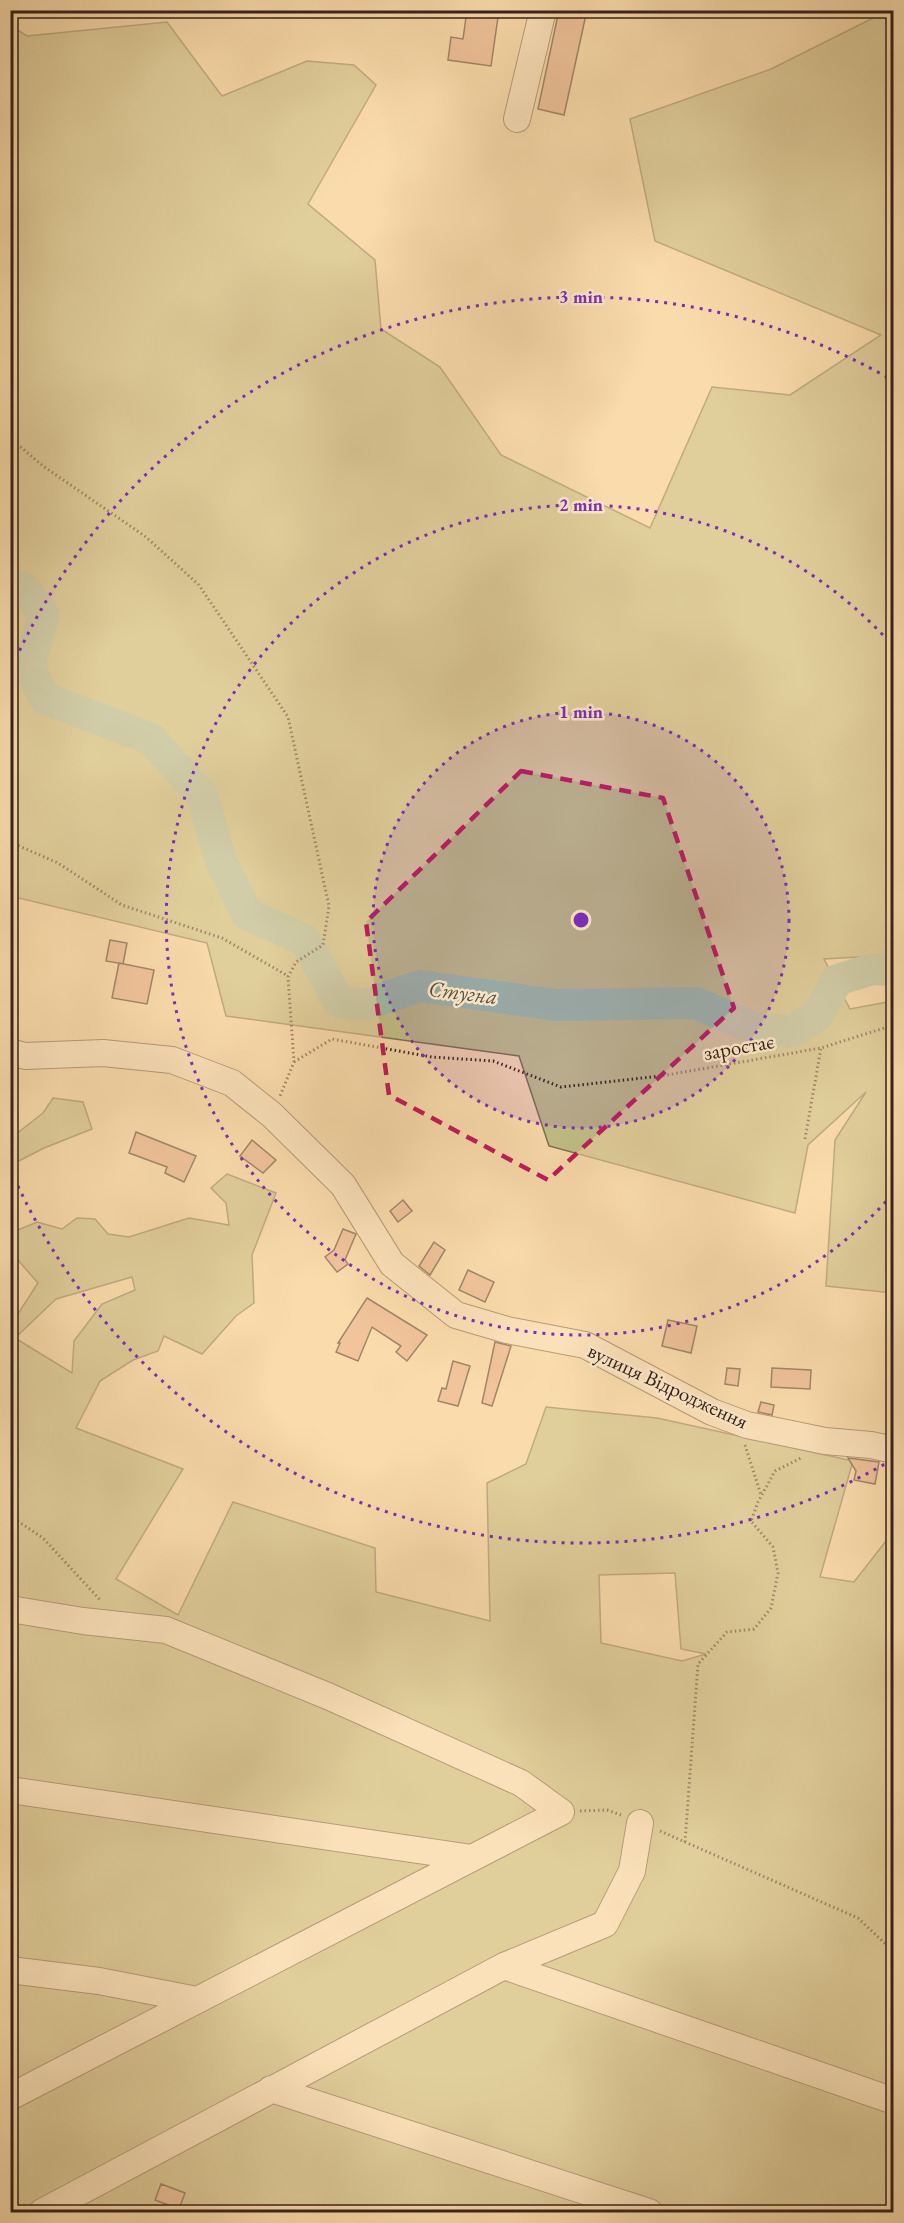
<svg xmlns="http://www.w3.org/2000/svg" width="904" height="2223" font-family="'EB Garamond',serif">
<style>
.green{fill:#c1bf87;stroke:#7b7050;stroke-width:1.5;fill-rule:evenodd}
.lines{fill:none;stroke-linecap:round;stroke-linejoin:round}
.river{stroke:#9fbca5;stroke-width:32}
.building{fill:#e7a887;stroke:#352219;stroke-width:1.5}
.minor-casing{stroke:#66503e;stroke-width:28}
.path{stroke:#352219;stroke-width:3;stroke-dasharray:1.5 3;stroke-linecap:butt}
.minor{stroke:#fce8c9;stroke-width:26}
.marked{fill:none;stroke:#c2185b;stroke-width:4.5;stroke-dasharray:12 8;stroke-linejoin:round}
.ring{fill:none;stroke:#7b2cbf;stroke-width:3;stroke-dasharray:3 6}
.labels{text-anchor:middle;stroke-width:5;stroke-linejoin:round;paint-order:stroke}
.street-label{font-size:21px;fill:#352219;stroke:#fce8c9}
.water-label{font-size:22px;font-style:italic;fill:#555043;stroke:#fce8c9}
.centre{fill:#7b2cbf;stroke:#fce8c9;stroke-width:3}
.ring-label{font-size:18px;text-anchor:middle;font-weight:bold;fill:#7b2cbf;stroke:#fce8c9;stroke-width:5;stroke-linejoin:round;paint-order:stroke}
</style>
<rect width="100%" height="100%" fill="#fadbac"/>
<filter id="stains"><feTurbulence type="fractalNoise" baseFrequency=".00333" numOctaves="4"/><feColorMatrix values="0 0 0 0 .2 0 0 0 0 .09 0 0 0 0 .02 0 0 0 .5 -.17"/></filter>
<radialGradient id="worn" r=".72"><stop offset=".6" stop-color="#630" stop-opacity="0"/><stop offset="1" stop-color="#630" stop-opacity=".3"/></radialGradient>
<path class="green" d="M 883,13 L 894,37 L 893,955 L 824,959 L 850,1009 L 893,1001 L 893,1293 L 826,1286 L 835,1140 L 866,1092 L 808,1145 L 795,1213 L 549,1146 L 519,1056 L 226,1016 L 207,943 L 10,896 L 11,26 L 27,36 L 167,22 L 222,96 L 307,61 L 354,65 L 376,85 L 308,204 L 375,260 L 381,329 L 440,367 L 501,455 L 650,528 L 712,387 L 790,395 L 881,335 L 655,241 L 630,119 L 771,69 Z
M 53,1098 L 83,1102 L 92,1129 L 44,1148 L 11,1165 L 11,1138 L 43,1113 Z
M 227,1174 L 276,1193 L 252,1255 L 254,1303 L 236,1316 L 202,1354 L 164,1336 L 158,1351 L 133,1360 L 100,1381 L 76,1428 L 183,1469 L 116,1579 L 178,1615 L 233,1502 L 375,1548 L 376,1592 L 490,1621 L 487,1483 L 526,1464 L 546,1407 L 657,1418 L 853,1461 L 820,1577 L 854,1582 L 893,1532 L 893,2212 L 11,2212 L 10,1326 L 38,1283 L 17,1259 L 11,1266 L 11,1227 L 18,1230 L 37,1222 L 62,1229 L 77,1218 L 95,1219 L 108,1234 L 129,1237 L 189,1218 L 229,1225 L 226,1203 L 211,1188 ZM 132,1277 L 135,1290 L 102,1304 L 74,1341 L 72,1373 L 15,1338 L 56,1299 ZM 675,1573 L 681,1649 L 706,1654 L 682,1661 L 601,1643 L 599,1575 Z"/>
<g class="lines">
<path class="river" d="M 10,583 L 24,588 L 44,615 L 29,665 L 44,698 L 151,739 L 202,795 L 221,861 L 247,914 L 305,940 L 339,1002 L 364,1005 L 420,986 L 556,1005 L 696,1003 L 753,1028 L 791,1032 L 818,1015 L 837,980 L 873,969 L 894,970"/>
</g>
<path class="building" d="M 467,10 L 499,10 L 491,66 L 448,60 L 451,37 L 463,39 Z
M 559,10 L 587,10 L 564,115 L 538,109 Z
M 110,940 L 127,943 L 123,964 L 106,961 Z
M 119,963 L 154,970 L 147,1004 L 112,998 Z
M 136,1132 L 196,1156 L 184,1182 L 165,1173 L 167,1167 L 129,1153 Z
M 252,1140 L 276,1160 L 263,1173 L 240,1156 Z
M 403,1200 L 412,1211 L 398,1222 L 390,1211 Z
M 343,1229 L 356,1234 L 345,1260 L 348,1264 L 337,1272 L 325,1257 L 334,1250 Z
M 434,1242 L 445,1250 L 430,1275 L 419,1266 Z
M 468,1270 L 494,1282 L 485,1302 L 459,1290 Z
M 367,1298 L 427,1335 L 407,1361 L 396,1352 L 401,1346 L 372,1327 L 358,1361 L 336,1352 L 340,1343 L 338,1343 Z
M 668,1320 L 697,1326 L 691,1353 L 662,1346 Z
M 495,1342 L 511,1346 L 492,1406 L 482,1403 Z
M 453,1361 L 470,1366 L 458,1406 L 438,1401 L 442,1388 L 446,1389 Z
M 727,1368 L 740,1369 L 738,1386 L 725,1384 Z
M 772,1368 L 811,1370 L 810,1389 L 771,1387 Z
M 761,1402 L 774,1405 L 772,1415 L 758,1412 Z
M 848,1458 L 879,1462 L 875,1484 L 854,1480 L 856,1471 Z
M 161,2184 L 185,2193 L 179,2209 L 155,2200 Z"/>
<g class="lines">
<g class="minor-casing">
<path id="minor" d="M 517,119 L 543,10
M 10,1052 L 25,1056 L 103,1053 L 172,1060 L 232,1083 L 272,1115 L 343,1185 L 392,1264 L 456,1315 L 507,1330 L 585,1345 L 712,1412 L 747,1425 L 825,1441 L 871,1445 L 894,1450
M 10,1609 L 83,1621 L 166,1630 L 330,1697 L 521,1783 L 561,1812 L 10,2097
M 10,1790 L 472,1858
M 504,1966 L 894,2101
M 10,1970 L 99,1981 L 197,2000
M 271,2089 L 649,2212
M 42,2212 L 504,1966 L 605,1924 L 632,1871 L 640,1823"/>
</g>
<path class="path" d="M 10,438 L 43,466 L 146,537 L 199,585 L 288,717 L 329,906 L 323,945 L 296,962 L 288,977 L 294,1062 L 280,1096
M 10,842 L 58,863 L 122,905 L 222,938 L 288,976
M 294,1062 L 332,1039 L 432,1057 L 493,1061 L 561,1087 L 661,1076 L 821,1048 L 894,1025
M 805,1139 L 821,1048
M 745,1445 L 761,1495
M 10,1516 L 43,1538 L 101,1601
M 580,1811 L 607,1810 L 621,1815
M 660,1831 L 858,1918 L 894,1952
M 685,1842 L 698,1664 L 727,1632 L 754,1629 L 771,1608 L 778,1573 L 773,1547 L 751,1521 L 758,1502 L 775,1471 L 801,1458"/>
<use href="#minor" class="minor"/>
</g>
<path d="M0 0H904V2223H0ZM 521,771 L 663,798 L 734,1008 L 548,1180 L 389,1095 L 366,922 Z" fill="#fadbac" fill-opacity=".55" fill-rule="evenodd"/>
<path class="marked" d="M 521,771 L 663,798 L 734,1008 L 548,1180 L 389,1095 L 366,922 Z"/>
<circle cx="581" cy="920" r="208" fill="#7b2cbf" fill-opacity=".12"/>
<g class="ring">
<circle cx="581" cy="920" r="208"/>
<path d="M892 1195A415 415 0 1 1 892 645"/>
<path d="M892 1460A623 623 0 0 1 12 1173M12 667A623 623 0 0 1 892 380"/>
</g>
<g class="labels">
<g class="street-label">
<text transform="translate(739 1047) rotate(-10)" y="7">заростає</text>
<text transform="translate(668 1386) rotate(25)" y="7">вулиця Відродження</text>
</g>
<g class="water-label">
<text transform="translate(463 992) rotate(7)" y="8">Стугна</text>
</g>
</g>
<circle cx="581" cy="920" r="9" class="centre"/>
<g class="ring-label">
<text x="581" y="303">3 min</text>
<text x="581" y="511">2 min</text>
<text x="581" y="718">1 min</text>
</g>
<rect width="904" height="2223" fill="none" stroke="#fadbac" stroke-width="36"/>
<rect x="12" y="12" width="880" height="2199" fill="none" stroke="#352219" stroke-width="3"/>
<rect x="18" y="18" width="868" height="2187" fill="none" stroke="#352219" stroke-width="1.5"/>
<rect width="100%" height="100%" filter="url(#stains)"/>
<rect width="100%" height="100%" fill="url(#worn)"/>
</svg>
